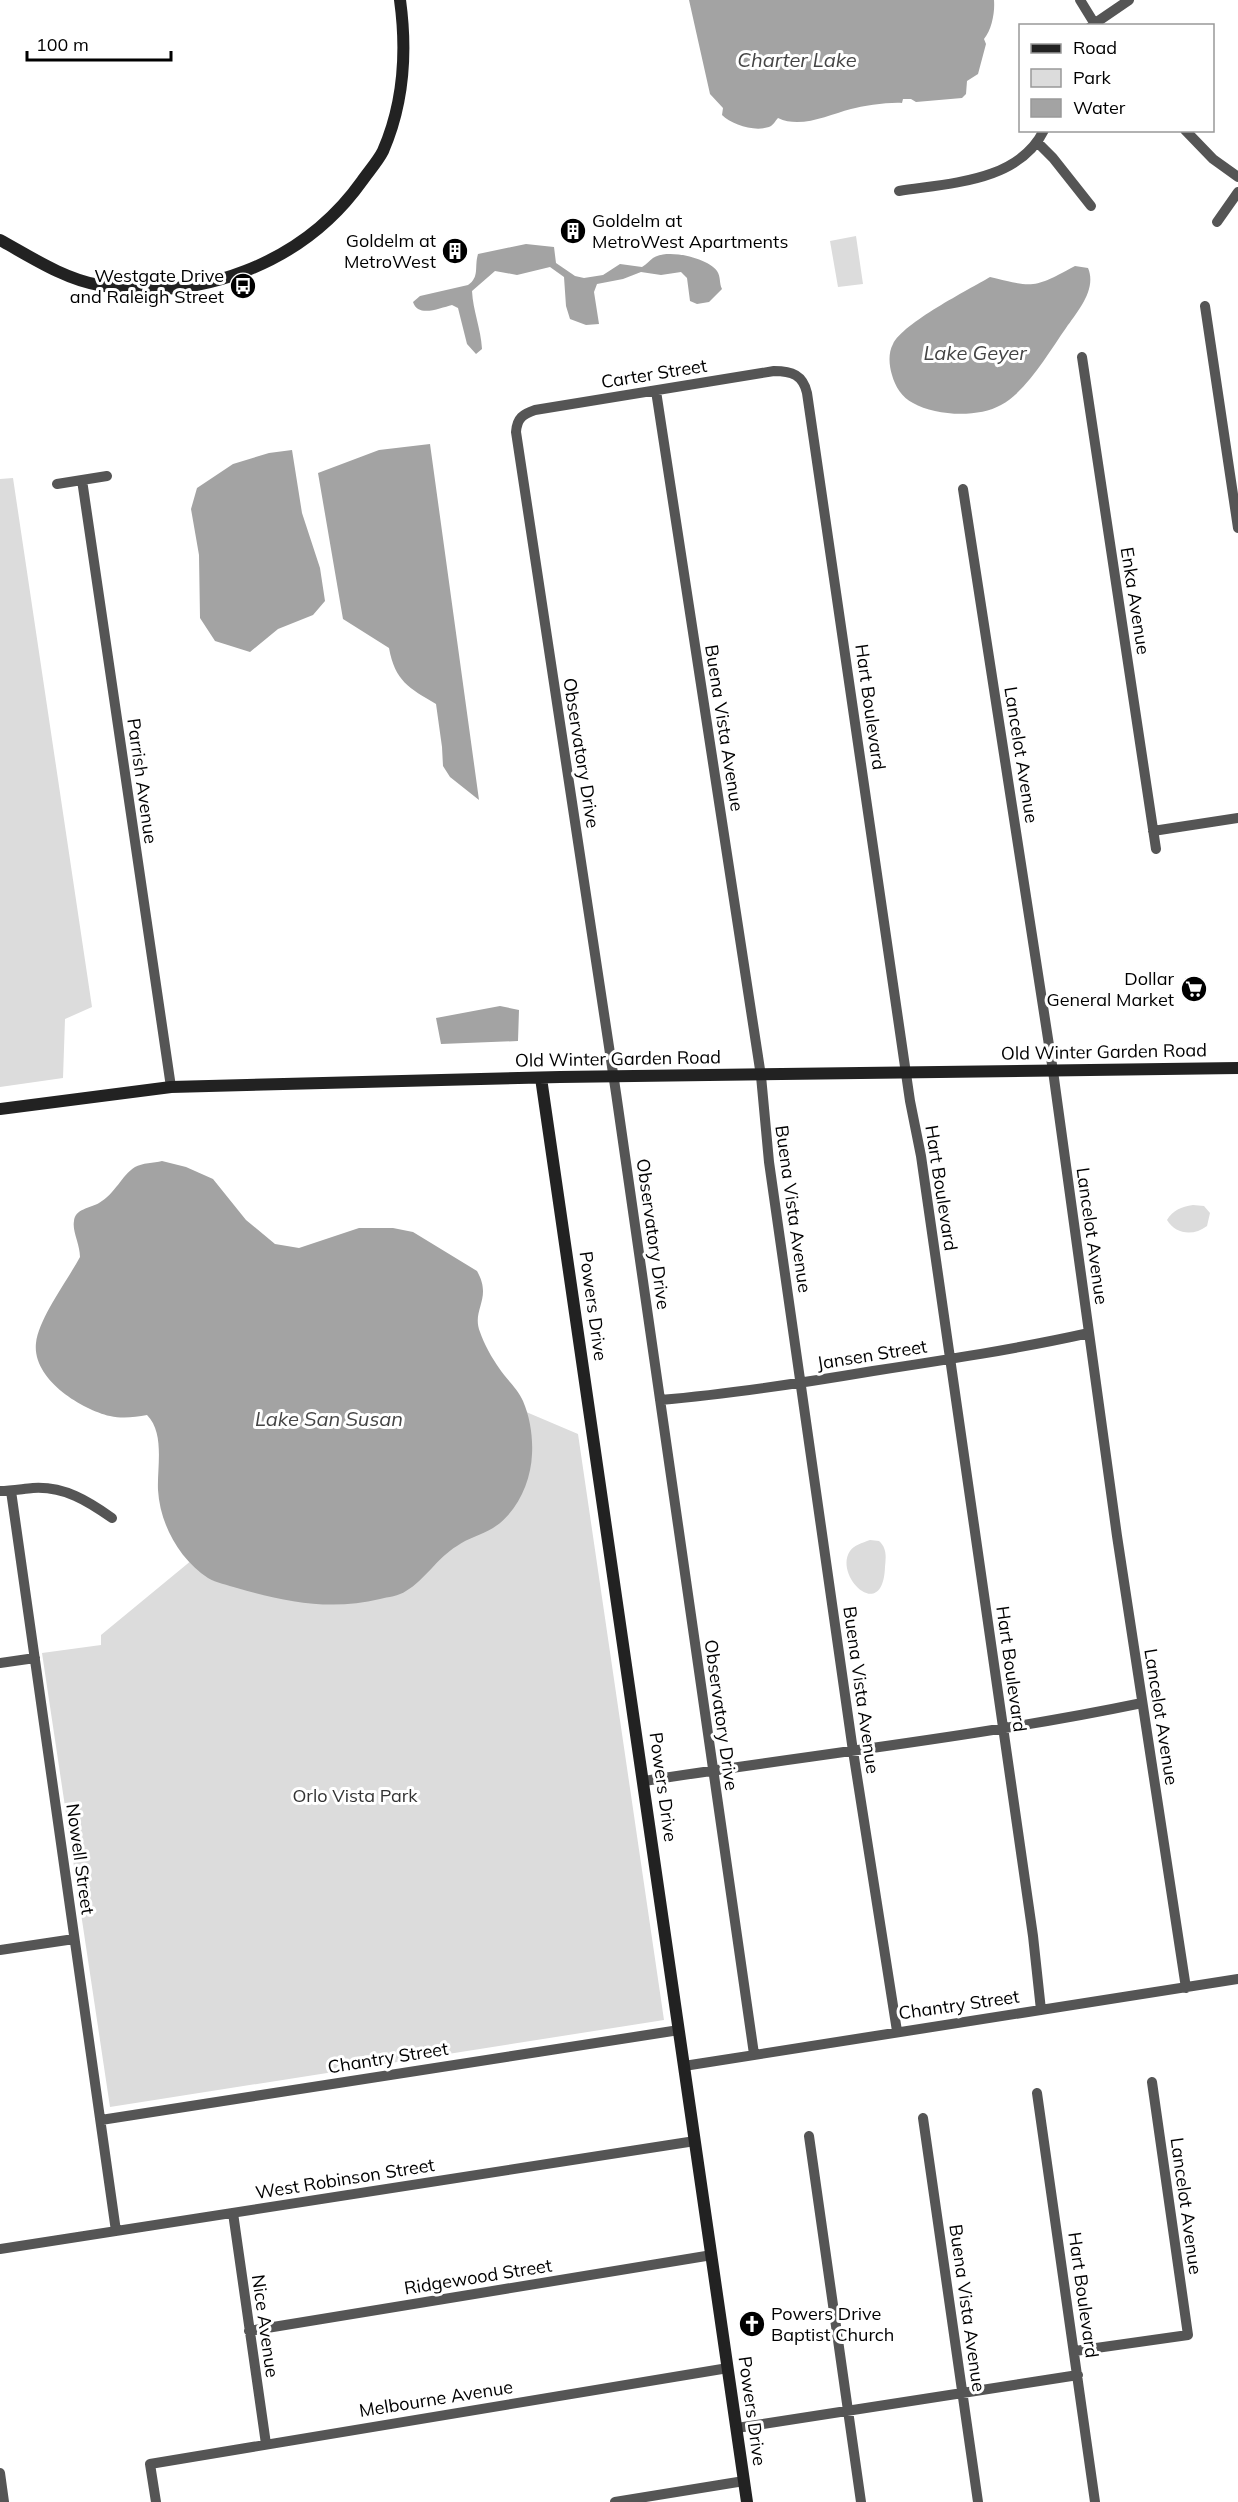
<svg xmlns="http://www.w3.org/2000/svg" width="1238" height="2502" font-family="Mulish,sans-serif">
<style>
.green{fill:#dcdcdc}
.water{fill:#a3a3a3}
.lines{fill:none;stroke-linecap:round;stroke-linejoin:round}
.street{stroke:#555;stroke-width:10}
.secondary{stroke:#222;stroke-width:12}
.labels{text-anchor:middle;stroke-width:6;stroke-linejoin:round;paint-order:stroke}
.poi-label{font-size:18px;fill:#000;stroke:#fff;text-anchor:end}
.street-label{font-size:18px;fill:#000;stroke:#fff}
.park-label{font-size:18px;fill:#333;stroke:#fff}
.water-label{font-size:20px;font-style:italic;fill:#444;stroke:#fff}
</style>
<rect width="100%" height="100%" fill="#fff"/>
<path class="green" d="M 856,236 L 863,284 L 838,287 L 830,241 Z
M 13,478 L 92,1007 L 65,1019 L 63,1078 L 0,1087 L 0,479 Z
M 1193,1205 L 1204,1206 L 1210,1213 L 1207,1226 C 1194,1236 1176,1235 1167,1220 C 1173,1210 1181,1207 1193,1205 Z
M 486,1395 L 578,1434 L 664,2020 L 110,2107 L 42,1653 L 101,1645 L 101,1635 L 249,1513 Z
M 870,1540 L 879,1541 C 887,1548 886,1557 885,1567 C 883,1624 833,1576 850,1551 C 854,1545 862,1543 870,1540 Z"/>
<path class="water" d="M 689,0 L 994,0 C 995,12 992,29 984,39 L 986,44 L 978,74 L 967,81 L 966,94 L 962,98 L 916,102 L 911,99 L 903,99 L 902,103 C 889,102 863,106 851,109 C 828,115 801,129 778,118 C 775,121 774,124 771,126 C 757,133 732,125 722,115 L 723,108 L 710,94 Z
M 526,244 L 554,247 L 556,263 L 575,276 L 584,278 L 603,275 L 620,264 L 642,267 C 647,264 649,261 653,258 C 667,248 708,258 717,271 C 721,277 719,283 722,289 L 709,302 L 697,304 L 690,301 L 687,278 L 681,272 L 661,275 L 641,272 L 623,279 L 597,284 L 594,292 L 599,324 L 586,325 L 570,319 L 566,306 L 564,277 L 550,267 L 517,275 L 495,271 L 472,291 C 473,311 481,329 482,349 L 476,354 L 467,344 L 458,308 L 452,305 C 440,308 418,318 413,302 L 420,296 L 468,285 C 480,277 474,267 478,254 Z
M 1075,266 L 1088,268 C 1097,289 1078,311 1066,328 C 1049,352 1027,391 1001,405 C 978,418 936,416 913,403 C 902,398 895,386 892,375 C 889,365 888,353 893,344 C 903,323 968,290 990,277 C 1035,288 1034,288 1075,266 Z
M 430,444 L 479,800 L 450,777 L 443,766 L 442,747 L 436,704 C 409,688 395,681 389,648 L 343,619 L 318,473 L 379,450 Z
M 292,450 L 302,513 L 320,568 L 325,601 L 313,615 L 278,629 L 250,652 L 215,641 L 200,618 L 199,555 L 191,509 L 197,488 L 233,464 L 269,453 Z
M 500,1006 L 519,1010 L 518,1041 L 441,1044 L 436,1018 Z
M 162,1161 L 186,1167 L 213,1179 L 246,1220 L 275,1244 L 299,1248 L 359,1228 L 393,1228 L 413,1232 L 477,1271 C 493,1299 471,1309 480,1332 C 484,1344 492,1358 499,1368 C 506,1379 518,1389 523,1401 C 530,1417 533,1437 532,1454 C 531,1482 517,1513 493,1528 C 481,1535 468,1538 457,1546 C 437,1558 425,1580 406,1591 C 399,1596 388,1597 380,1599 C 331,1611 285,1602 237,1588 C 228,1585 216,1583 208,1578 C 179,1559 160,1524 158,1490 C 157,1467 165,1433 147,1415 C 135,1417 123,1419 110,1416 C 81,1409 32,1379 36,1343 C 39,1318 67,1281 80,1257 C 80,1244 72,1231 74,1221 C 75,1209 90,1208 99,1203 C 116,1193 121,1176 135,1167 C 142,1163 154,1163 162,1161 Z"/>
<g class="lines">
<path class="street" d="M 1080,0 L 1096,26
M 1091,26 L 1129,0
M 1185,130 L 1213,159 L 1238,177
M 1038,143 L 1053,158 L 1091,206
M 899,191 C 949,183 1019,182 1044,130
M 1217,222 L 1238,192
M 1205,306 L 1238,528
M 1082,357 L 1156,849
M 656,391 L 761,1076 L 769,1162 L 853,1751 L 897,2031
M 82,480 L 171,1087
M 57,484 L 107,476
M 963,489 L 1053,1071 L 1117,1536 L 1186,1988
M 1153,831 L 1238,818
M 660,1400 C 731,1394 802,1383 873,1371 C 945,1360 1017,1349 1089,1333
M 0,1491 C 11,1491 22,1489 33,1488 C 64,1486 88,1501 112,1518
M 11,1491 L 116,2231
M 0,1663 L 35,1658
M 644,1781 C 810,1755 978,1737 1142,1703
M 0,1950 L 74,1939
M 754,2054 L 616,1093 L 516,432 C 517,418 523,414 535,410 L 774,371 C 792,371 803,375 807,393 L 910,1101 L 921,1156 L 1033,1936 L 1041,2010
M 684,2066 L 1238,1979
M 1037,2093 L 1095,2502
M 923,2118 L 978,2502
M 101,2120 L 679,2030
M 809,2136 L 861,2502
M 233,2213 L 266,2444
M 0,2249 L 695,2141
M 249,2331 L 712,2255
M 1075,2351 L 1188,2335 L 1152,2082
M 737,2428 L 1078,2375
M 0,2473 L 4,2502
M 156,2502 L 150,2464 L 728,2368
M 615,2502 L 744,2481"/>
<path class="secondary" d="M 0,240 C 31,257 64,279 99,285 C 198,303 303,264 362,181 C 369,171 378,161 383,151 C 404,103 407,51 400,0
M 541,1078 L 747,2502
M 0,1109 L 171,1087 L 560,1077 L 1238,1068"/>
</g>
<defs>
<g id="building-disc" transform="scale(1.35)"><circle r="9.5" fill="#000" stroke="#fff"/><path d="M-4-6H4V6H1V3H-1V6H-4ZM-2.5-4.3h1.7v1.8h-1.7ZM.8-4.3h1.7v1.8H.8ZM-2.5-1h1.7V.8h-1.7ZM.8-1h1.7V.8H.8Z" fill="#fff"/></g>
<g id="bus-disc" transform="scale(1.35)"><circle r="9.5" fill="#000" stroke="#fff"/><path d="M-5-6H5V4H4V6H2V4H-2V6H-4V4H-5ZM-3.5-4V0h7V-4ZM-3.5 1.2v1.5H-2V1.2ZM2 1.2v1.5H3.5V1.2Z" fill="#fff"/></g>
<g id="supermarket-disc" transform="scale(1.35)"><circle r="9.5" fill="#000" stroke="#fff"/><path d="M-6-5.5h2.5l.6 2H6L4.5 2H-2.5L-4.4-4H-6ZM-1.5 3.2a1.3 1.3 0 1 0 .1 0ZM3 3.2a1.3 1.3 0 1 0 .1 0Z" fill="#fff"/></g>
<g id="church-disc" transform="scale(1.35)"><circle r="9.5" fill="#000" stroke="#fff"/><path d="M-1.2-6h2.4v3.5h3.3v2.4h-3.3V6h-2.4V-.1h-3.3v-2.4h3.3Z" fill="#fff"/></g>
</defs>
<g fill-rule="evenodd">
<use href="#building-disc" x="573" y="231"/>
<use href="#building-disc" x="455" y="251"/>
<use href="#bus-disc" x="243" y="286"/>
<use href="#supermarket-disc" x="1194" y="989"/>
<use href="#church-disc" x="752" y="2324"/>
</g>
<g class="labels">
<g class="poi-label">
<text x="592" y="227" text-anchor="start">Goldelm at<tspan x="592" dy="21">MetroWest Apartments</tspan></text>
<text x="436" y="247">Goldelm at<tspan x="436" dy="21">MetroWest</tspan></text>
<text x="224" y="282">Westgate Drive<tspan x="224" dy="21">and Raleigh Street</tspan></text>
<text x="1174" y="985">Dollar<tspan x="1174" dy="21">General Market</tspan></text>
<text x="771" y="2320" text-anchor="start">Powers Drive<tspan x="771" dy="21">Baptist Church</tspan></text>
</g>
<g class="street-label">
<text transform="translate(654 374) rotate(-9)" y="6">Carter Street</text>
<text transform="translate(1135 601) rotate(81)" y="6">Enka Avenue</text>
<text transform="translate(870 707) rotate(82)" y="6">Hart Boulevard</text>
<text transform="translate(724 728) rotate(81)" y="6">Buena Vista Avenue</text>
<text transform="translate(581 753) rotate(81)" y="6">Observatory Drive</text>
<text transform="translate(1021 755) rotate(81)" y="6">Lancelot Avenue</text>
<text transform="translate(142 781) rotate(82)" y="6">Parrish Avenue</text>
<text transform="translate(1104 1052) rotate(-1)" y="6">Old Winter Garden Road</text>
<text transform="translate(618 1059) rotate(-1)" y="6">Old Winter Garden Road</text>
<text transform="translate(941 1188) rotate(81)" y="6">Hart Boulevard</text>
<text transform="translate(793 1209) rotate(82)" y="6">Buena Vista Avenue</text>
<text transform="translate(653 1234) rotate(82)" y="6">Observatory Drive</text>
<text transform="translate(1092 1236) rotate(82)" y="6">Lancelot Avenue</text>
<text transform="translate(593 1306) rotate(82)" y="6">Powers Drive</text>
<text transform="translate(872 1355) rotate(-9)" y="6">Jansen Street</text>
<text transform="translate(1011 1669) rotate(82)" y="6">Hart Boulevard</text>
<text transform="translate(861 1690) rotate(82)" y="6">Buena Vista Avenue</text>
<text transform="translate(721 1715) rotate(82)" y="6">Observatory Drive</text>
<text transform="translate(1161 1717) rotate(81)" y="6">Lancelot Avenue</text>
<text transform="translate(663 1787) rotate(82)" y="6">Powers Drive</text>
<text transform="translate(80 1859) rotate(82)" y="6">Nowell Street</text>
<text transform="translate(959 2005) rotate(-8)" y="6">Chantry Street</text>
<text transform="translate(388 2058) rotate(-9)" y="6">Chantry Street</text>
<text transform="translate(345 2179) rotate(-9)" y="6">West Robinson Street</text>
<text transform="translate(1186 2206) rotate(82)" y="6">Lancelot Avenue</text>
<text transform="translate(478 2277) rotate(-9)" y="6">Ridgewood Street</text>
<text transform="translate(1083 2295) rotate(82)" y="6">Hart Boulevard</text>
<text transform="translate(967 2308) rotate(82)" y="6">Buena Vista Avenue</text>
<text transform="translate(265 2326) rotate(82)" y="6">Nice Avenue</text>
<text transform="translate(436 2399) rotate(-9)" y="6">Melbourne Avenue</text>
<text transform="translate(752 2411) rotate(82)" y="6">Powers Drive</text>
</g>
<g class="park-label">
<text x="355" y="1802">Orlo Vista Park</text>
</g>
<g class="water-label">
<text x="797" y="67">Charter Lake</text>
<text x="975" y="360">Lake Geyer</text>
<text x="329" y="1426">Lake San Susan</text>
</g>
</g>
<rect x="1019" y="24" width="195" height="108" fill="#ffffff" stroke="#999999" stroke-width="1.5"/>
<rect x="1031" y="44" width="30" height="9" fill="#222222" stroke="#999999" stroke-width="1.5"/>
<text x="1073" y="54" font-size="18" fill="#000000">Road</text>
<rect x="1031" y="69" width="30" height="18" fill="#dcdcdc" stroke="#999999" stroke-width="1.5"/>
<text x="1073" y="84" font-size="18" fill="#000000">Park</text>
<rect x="1031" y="99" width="30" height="18" fill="#a3a3a3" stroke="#999999" stroke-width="1.5"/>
<text x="1073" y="114" font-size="18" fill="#000000">Water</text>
<path d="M27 51v9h144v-9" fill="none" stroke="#000000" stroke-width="3"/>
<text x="36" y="51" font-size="18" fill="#000000" stroke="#ffffff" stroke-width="4.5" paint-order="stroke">100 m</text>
</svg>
